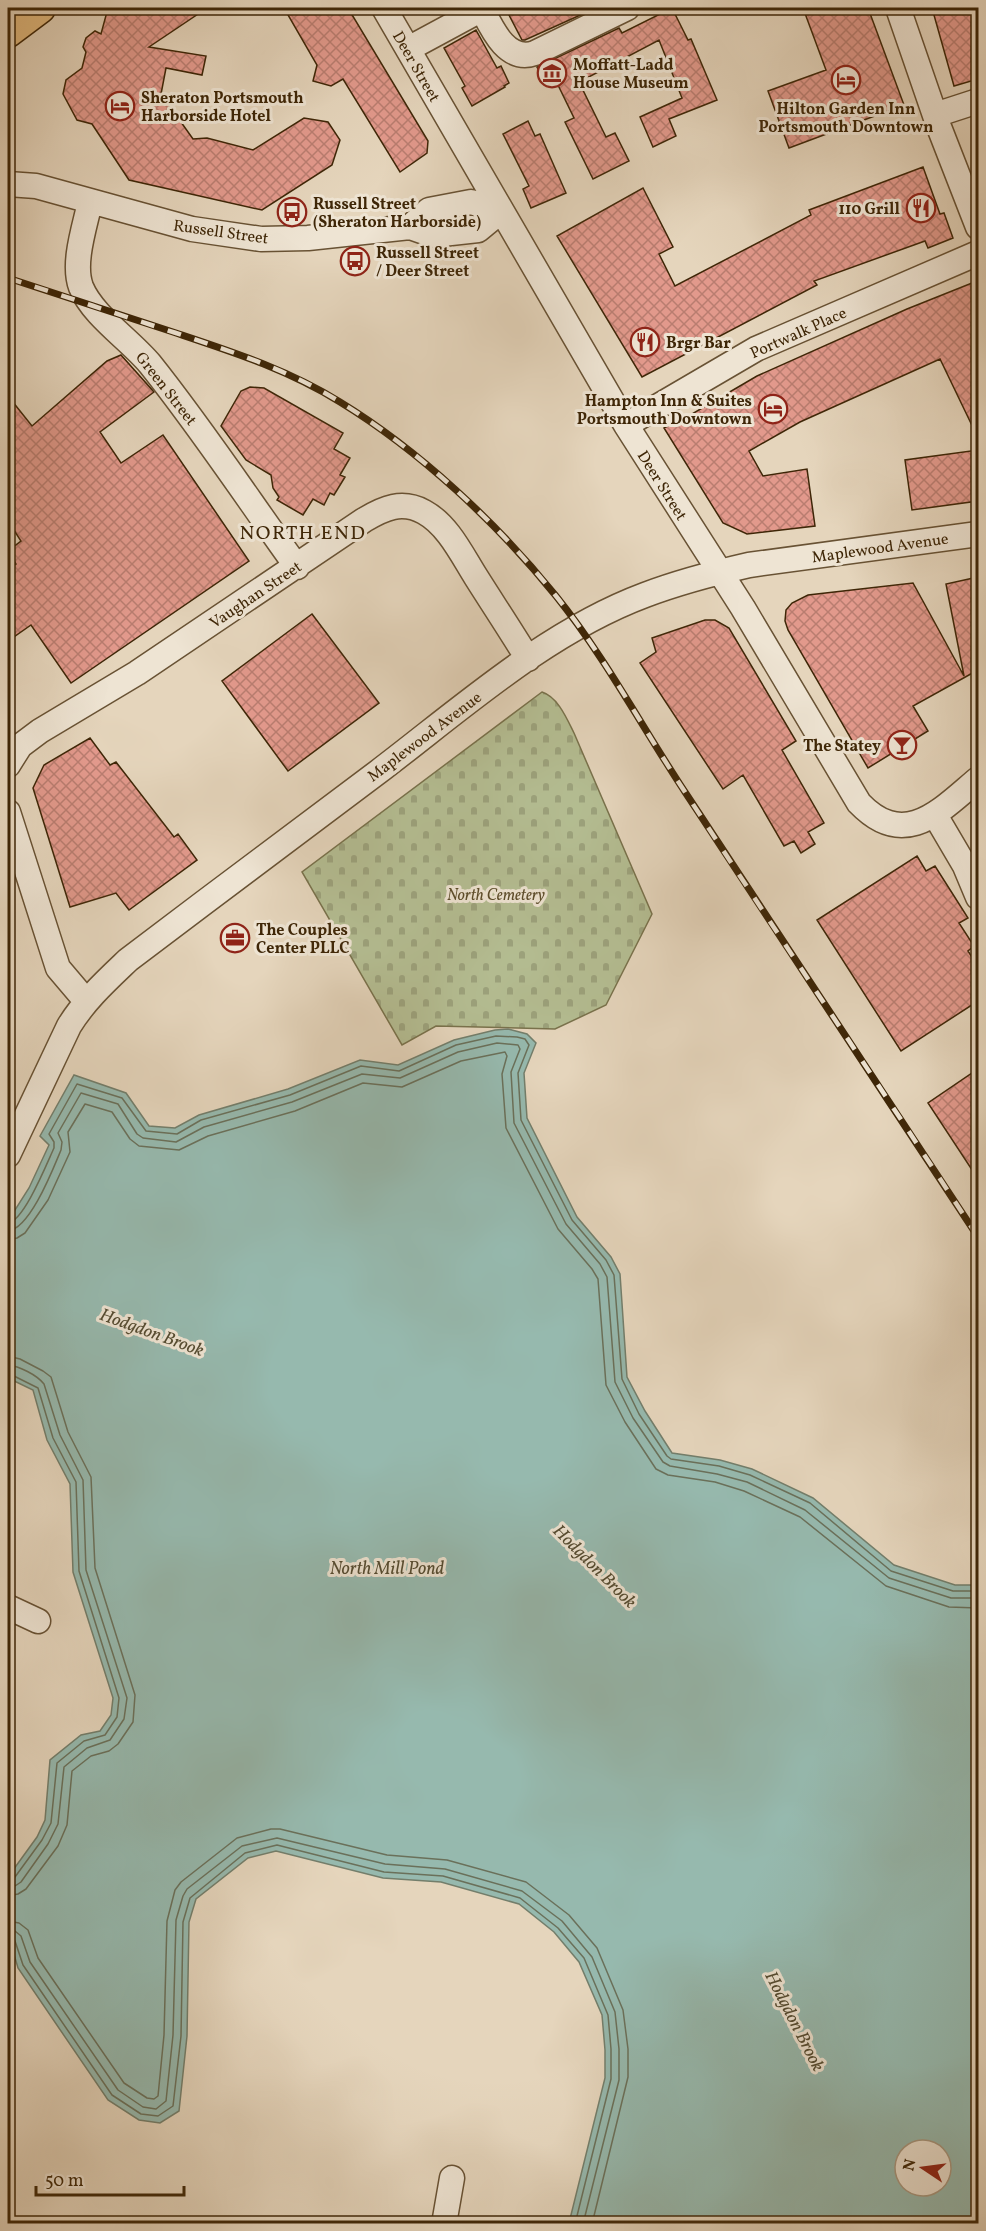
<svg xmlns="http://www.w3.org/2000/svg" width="986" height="2231" font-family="Vollkorn,serif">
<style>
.cemetery{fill:url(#cemetery-stones);stroke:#79724c;stroke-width:1.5}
.water{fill:#96b9ae;stroke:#737e6b;stroke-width:1.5;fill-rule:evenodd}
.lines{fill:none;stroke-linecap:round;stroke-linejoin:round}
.shore{stroke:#6a705a;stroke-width:1.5}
.building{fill:url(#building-cross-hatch);stroke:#3e2607;stroke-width:1.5}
.minor-casing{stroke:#685234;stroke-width:27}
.major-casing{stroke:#3e2607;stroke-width:33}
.minor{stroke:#eee4d3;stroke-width:24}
.major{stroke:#e2ba7e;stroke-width:30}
.rail-casing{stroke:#3e2607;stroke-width:7}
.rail{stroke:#eee4d3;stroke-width:4.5;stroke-dasharray:14;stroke-linecap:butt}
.labels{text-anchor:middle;stroke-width:6;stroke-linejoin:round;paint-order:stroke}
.poi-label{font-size:16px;font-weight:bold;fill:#3e2607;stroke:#eee4d3;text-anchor:start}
.street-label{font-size:16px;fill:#3e2607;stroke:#eee4d3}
.park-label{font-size:16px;font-style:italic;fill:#5c4c2a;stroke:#eee4d3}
.water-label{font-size:18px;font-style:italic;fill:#544b31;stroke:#eee4d3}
.quarter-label{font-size:20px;letter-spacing:1.5px;fill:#3e2607;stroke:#eee4d3}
</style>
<defs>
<pattern id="cemetery-stones" width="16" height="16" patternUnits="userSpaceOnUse" patternTransform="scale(1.5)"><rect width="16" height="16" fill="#b4bd92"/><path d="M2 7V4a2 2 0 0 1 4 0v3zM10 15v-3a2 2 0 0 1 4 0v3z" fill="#9ca27c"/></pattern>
<pattern id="building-cross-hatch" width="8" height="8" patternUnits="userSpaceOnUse" patternTransform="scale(1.5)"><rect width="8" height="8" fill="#e2998c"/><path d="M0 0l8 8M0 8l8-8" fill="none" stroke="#b97d70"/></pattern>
</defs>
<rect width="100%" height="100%" fill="#e5d5bc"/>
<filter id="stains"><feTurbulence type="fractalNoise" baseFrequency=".00333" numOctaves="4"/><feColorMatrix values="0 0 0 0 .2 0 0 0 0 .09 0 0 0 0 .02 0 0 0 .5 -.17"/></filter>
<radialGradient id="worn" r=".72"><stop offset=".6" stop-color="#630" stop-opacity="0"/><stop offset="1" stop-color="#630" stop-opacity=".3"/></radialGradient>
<path class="cemetery" d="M 542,692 C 558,697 567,719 574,733 L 652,914 L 606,1005 L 555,1029 L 436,1026 L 402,1045 L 302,872 Z"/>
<path class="water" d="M 508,1029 L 527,1034 L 536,1043 L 524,1073 L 527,1118 L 577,1217 L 611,1257 L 620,1274 L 627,1377 L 645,1411 L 672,1453 L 720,1460 L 752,1469 L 813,1498 L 894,1565 L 955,1585 L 978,1585 L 978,2223 L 569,2223 L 605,2078 L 605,2050 L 602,2015 L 579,1962 L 554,1932 L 519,1904 L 441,1882 L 383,1878 L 276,1851 L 248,1858 L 196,1899 L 189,1922 L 187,2036 L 179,2111 L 160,2123 L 139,2120 L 108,2100 L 18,1968 L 8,1934 L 8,1877 L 37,1837 L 45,1820 L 50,1760 L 81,1735 L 100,1731 L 111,1715 L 113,1698 L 73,1572 L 70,1484 L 47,1440 L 33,1390 L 8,1378 L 8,1221 L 29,1188 L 49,1145 L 40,1136 L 74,1075 L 126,1093 L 149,1126 L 175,1128 L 199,1115 L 288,1089 L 360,1060 L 398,1065 L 454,1040 L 495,1030 ZM 905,2150 L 941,2150 L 941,2186 L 905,2186 Z"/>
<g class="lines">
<path class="shore" d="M 8,1223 C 24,1221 47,1163 54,1148 L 54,1142 L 49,1134 L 77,1084 L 122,1098 L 146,1131 L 177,1134 L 201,1120 L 290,1095 L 361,1066 L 399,1071 L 456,1045 L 496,1036 L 517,1037 L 525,1039 L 529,1045 L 518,1073 L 521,1120 L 572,1220 L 606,1260 L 614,1275 L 622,1379 L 639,1414 L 667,1456 L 671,1459 L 719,1466 L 750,1475 L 810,1503 L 891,1571 L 953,1591 L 978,1591
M 8,1231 C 30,1229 53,1169 61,1150 L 62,1142 L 58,1133 L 81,1093 L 118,1104 L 137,1134 L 143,1138 L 176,1142 L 204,1127 L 292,1102 L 362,1074 L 400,1078 L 458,1052 L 497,1043 L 518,1045 L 520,1049 L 511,1072 L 514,1123 L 566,1224 L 600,1264 L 607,1277 L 615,1382 L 633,1418 L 663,1462 L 670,1466 L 717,1474 L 747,1482 L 805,1510 L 889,1578 L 951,1598 L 978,1598
M 8,1240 L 17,1238 L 25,1233 L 48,1200 L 70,1152 L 68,1132 L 85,1104 L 112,1112 L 130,1139 L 139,1146 L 179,1150 L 208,1136 L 295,1111 L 363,1083 L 402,1087 L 461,1061 L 505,1052 L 507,1056 L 502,1074 L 506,1128 L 558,1229 L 592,1269 L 598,1279 L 606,1385 L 625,1422 L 656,1469 L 668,1475 L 715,1482 L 744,1491 L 800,1517 L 886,1586 L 949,1607 L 978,1608
M 8,1356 L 20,1359 L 43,1371 L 51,1377 L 68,1432 L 91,1477 L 95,1568 L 135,1695 L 133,1722 L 118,1744 L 109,1751 L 91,1756 L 72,1771 L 67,1825 L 58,1846 L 26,1889 L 18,1894 L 8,1896
M 8,1365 C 19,1366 37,1375 44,1384 L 60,1435 L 83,1480 L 86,1570 L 127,1698 L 124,1719 L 110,1740 L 87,1748 L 64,1767 L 58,1824 L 48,1844 L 21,1882 L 15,1886 L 8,1887
M 8,1373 L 38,1388 L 53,1438 L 76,1482 L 79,1571 L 119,1698 L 117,1717 L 105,1735 L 84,1741 L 57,1763 L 51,1823 L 42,1840 L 15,1877 L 8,1880
M 8,1921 L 19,1923 L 28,1930 L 38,1958 L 124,2083 L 147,2098 L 154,2099 L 158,2096 L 164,2035 L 167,1921 L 175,1890 L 181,1882 L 237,1838 L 271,1829 L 280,1829 L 387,1855 L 447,1860 L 526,1882 L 569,1915 L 597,1948 L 623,2010 L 628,2049 L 628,2077 L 592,2224
M 8,1930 L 15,1931 L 21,1936 L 30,1962 L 118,2090 L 143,2107 L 156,2109 L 166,2101 L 173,2035 L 176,1920 L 183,1896 L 187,1889 L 242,1846 L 277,1838 L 385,1864 L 445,1869 L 522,1891 L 562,1921 L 592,1957 L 615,2012 L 619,2049 L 619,2080 L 583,2224
M 8,1937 L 15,1941 L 23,1965 L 112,2095 L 141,2114 L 158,2116 L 173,2106 L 181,2036 L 183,1922 L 190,1898 L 245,1853 L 277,1845 L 384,1872 L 443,1876 L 520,1898 L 558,1928 L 584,1958 L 608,2015 L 611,2049 L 611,2079 L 575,2224"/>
</g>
<path class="building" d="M 108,8 L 207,8 L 149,47 L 206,56 L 202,75 L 166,68 L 161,94 L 193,139 L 207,138 L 253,150 L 304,118 L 328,122 L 340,140 L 332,165 L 262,210 L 129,180 L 92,124 L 77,120 L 63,94 L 66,80 L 82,68 L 86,52 L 83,47 L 86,38 L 95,31 L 101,34 Z
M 284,8 L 348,8 L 428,141 L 427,153 L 400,172 L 343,79 L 331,86 L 313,81 L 317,65 Z
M 522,8 L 596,8 L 525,40 L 522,40 L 509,15 Z
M 672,8 L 688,40 L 691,39 L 717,100 L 669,119 L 676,136 L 653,147 L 640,117 L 682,98 L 659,40 L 579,82 L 606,137 L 615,133 L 629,161 L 593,179 L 565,122 L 574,118 L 555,79 L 546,84 L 537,67 L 619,28 L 622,33 Z
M 803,8 L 868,8 L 904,105 L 789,148 L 768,91 L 826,70 Z
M 932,8 L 978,8 L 978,79 L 954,86 Z
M 476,30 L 497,68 L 501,66 L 509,83 L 504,86 L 505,87 L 472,106 L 462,88 L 465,86 L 444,48 Z
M 528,121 L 535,136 L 540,134 L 566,193 L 531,208 L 523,189 L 529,186 L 503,134 Z
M 923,167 L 940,214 L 944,213 L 953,238 L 928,248 L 925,241 L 814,281 L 817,285 L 642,377 L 557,236 L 643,188 L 673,247 L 659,254 L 675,286 L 811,215 L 809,210 Z
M 972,283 L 978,298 L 978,438 L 940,359 L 800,422 L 749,451 L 763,476 L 807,469 L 815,526 L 747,534 L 723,523 L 664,428 L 687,415 L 687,417 L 757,376 L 907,309 Z
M 121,355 L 154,392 L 100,432 L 121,463 L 163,435 L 249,561 L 71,683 L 31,625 L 8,641 L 8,570 L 16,564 L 8,551 L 21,541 L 8,521 L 8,396 L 32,426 L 107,361 Z
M 250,387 L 264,388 L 343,433 L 334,449 L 350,458 L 340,475 L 345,477 L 334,495 L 330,493 L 324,505 L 313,499 L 303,515 L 277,500 L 279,497 L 273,488 L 271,475 L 246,460 L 221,426 L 241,391 Z
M 978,450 L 978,501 L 912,510 L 905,460 Z
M 978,577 L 978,670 L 913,706 L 928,731 L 868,768 L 788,630 L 785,621 L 786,610 L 792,603 L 808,595 L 913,583 L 964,676 L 946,584 Z
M 312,614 L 379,703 L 288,771 L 222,681 Z
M 705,620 L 715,620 L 729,628 L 796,741 L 782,750 L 824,823 L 808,832 L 815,844 L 801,853 L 794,841 L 784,846 L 743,775 L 723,789 L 640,663 L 656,652 L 652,638 Z
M 90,738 L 110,765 L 116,762 L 174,837 L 178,834 L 197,860 L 129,910 L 116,893 L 70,907 L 33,788 L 44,765 Z
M 917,856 L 926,871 L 935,866 L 968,918 L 959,923 L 974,946 L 968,951 L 978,967 L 978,1001 L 901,1051 L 817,920 Z
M 978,1069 L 978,1179 L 928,1103 Z"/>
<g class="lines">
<g class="minor-casing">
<path id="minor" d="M 384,8 L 626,425 L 743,608 L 859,803 C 905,851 941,810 978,779
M 898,8 L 939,127 L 978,227
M 482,9 C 492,29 507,63 535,53 L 627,8
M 408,49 L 484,8
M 935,115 L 978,101
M 8,184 L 36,186 L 192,229 L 261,239 L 308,238 L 410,227 L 433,235 L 478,230 L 501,211
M 90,202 C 85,226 72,263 81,287 C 93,316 129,339 150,364 C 202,429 248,499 297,567
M 410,227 L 429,210 L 471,202 L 501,211
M 626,425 L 756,349 L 978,253
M 8,765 L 20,746 L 40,731 L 137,673 L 364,520 C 384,508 402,500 424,512 C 448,525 462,555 476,577 C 493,604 511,631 528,659
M 8,812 L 58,968 L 86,1001
M 935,815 L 965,866 L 978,897
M 8,1155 L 69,1026 C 85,1000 106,981 128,960 C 211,897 294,835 378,772 C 461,709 546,632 645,595 C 679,582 714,573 749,565 L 978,534
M 8,1607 L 38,1621
M 444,2224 L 452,2178"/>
</g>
<g class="major-casing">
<path id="major" d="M 8,32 L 40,8"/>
</g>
<use href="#minor" class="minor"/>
<use href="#major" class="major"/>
<g class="rail-casing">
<path id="rail" d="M 8,278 C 64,296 120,315 176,333 C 233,352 289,370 340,402 C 420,451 497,523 556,596 C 605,657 642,727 685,792 C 782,941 881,1088 978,1237"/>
</g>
<use href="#rail" class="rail"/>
</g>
<defs>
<g id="museum-ring" transform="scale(1.5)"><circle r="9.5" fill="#eee4d3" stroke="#8f2418" stroke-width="1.5"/><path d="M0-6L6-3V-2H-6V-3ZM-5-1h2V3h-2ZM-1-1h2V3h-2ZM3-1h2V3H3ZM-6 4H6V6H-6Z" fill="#8f2418"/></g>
<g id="hotel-ring" transform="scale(1.5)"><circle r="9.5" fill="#eee4d3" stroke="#8f2418" stroke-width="1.5"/><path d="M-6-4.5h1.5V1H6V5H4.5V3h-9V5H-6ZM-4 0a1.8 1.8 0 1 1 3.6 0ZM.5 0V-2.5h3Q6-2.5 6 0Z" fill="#8f2418"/></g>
<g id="restaurant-ring" transform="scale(1.5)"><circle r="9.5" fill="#eee4d3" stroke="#8f2418" stroke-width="1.5"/><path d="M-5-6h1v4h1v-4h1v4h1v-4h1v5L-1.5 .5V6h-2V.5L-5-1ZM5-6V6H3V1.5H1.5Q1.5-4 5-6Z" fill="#8f2418"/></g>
<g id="bus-ring" transform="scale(1.5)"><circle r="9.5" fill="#eee4d3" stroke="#8f2418" stroke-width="1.5"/><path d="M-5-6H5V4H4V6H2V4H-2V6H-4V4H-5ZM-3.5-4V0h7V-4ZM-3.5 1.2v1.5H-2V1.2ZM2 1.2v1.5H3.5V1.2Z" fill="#8f2418"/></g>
<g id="bar-ring" transform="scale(1.5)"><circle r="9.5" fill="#eee4d3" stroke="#8f2418" stroke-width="1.5"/><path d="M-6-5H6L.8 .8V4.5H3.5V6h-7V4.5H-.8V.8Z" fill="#8f2418"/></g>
<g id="office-ring" transform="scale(1.5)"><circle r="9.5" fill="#eee4d3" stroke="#8f2418" stroke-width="1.5"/><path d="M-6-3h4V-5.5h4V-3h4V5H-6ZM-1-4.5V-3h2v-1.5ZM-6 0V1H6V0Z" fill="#8f2418"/></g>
</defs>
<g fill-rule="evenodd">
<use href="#museum-ring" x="552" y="73"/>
<use href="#hotel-ring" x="846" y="80"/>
<use href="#hotel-ring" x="120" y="106"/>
<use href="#restaurant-ring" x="921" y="208"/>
<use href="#bus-ring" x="292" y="212"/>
<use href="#bus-ring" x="355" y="261"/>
<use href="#restaurant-ring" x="645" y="342"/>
<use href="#hotel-ring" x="773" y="409"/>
<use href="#bar-ring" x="902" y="745"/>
<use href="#office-ring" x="235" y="938"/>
</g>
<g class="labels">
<g class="poi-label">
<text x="573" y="70">Moffatt-Ladd<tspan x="573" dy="18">House Museum</tspan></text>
<text x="141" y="103">Sheraton Portsmouth<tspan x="141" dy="18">Harborside Hotel</tspan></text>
<text x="846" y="114" text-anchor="middle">Hilton Garden Inn<tspan x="846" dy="18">Portsmouth Downtown</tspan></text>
<text x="313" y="209">Russell Street<tspan x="313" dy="18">(Sheraton Harborside)</tspan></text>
<text x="900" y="214" text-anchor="end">110 Grill</text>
<text x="376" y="258">Russell Street<tspan x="376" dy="18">/ Deer Street</tspan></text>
<text x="666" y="348">Brgr Bar</text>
<text x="752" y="406" text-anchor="end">Hampton Inn &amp; Suites<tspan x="752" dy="18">Portsmouth Downtown</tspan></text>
<text x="881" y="751" text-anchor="end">The Statey</text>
<text x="256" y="935">The Couples<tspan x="256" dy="18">Center PLLC</tspan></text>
</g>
<g class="street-label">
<text transform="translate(417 66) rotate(60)" y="6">Deer Street</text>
<text transform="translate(221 231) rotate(8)" y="6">Russell Street</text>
<text transform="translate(798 332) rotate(-24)" y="6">Portwalk Place</text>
<text transform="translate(167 388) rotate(52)" y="6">Green Street</text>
<text transform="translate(663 485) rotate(58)" y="6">Deer Street</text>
<text transform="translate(880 547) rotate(-8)" y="6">Maplewood Avenue</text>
<text transform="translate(255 594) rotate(-34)" y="6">Vaughan Street</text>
<text transform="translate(424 736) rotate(-37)" y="6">Maplewood Avenue</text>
</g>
<g class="park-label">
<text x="496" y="900">North Cemetery</text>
</g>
<g class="water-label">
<text transform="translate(152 1332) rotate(20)" y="6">Hodgdon Brook</text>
<text transform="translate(595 1566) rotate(45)" y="6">Hodgdon Brook</text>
<text x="387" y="1574">North Mill Pond</text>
<text transform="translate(795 2021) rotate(63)" y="6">Hodgdon Brook</text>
</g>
<g class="quarter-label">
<text x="303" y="539">NORTH END</text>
</g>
</g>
<rect width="986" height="2231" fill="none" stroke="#e5d5bc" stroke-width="30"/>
<rect x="9" y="9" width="968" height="2213" fill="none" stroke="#3e2607" stroke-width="3"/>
<rect x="15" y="15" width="956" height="2201" fill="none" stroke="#3e2607" stroke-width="1.5"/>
<g transform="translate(923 2168) rotate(283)"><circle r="28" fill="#eee4d3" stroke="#a89881" stroke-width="1.5"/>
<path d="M0-4.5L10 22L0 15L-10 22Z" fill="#8f2418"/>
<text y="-9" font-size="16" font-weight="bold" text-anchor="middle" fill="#3e2607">N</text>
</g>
<path d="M36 2186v9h148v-9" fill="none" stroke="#3e2607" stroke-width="3"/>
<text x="45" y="2186" font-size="18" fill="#3e2607" stroke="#eee4d3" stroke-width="4.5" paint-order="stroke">50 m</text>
<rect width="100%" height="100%" filter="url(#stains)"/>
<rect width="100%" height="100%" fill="url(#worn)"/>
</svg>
